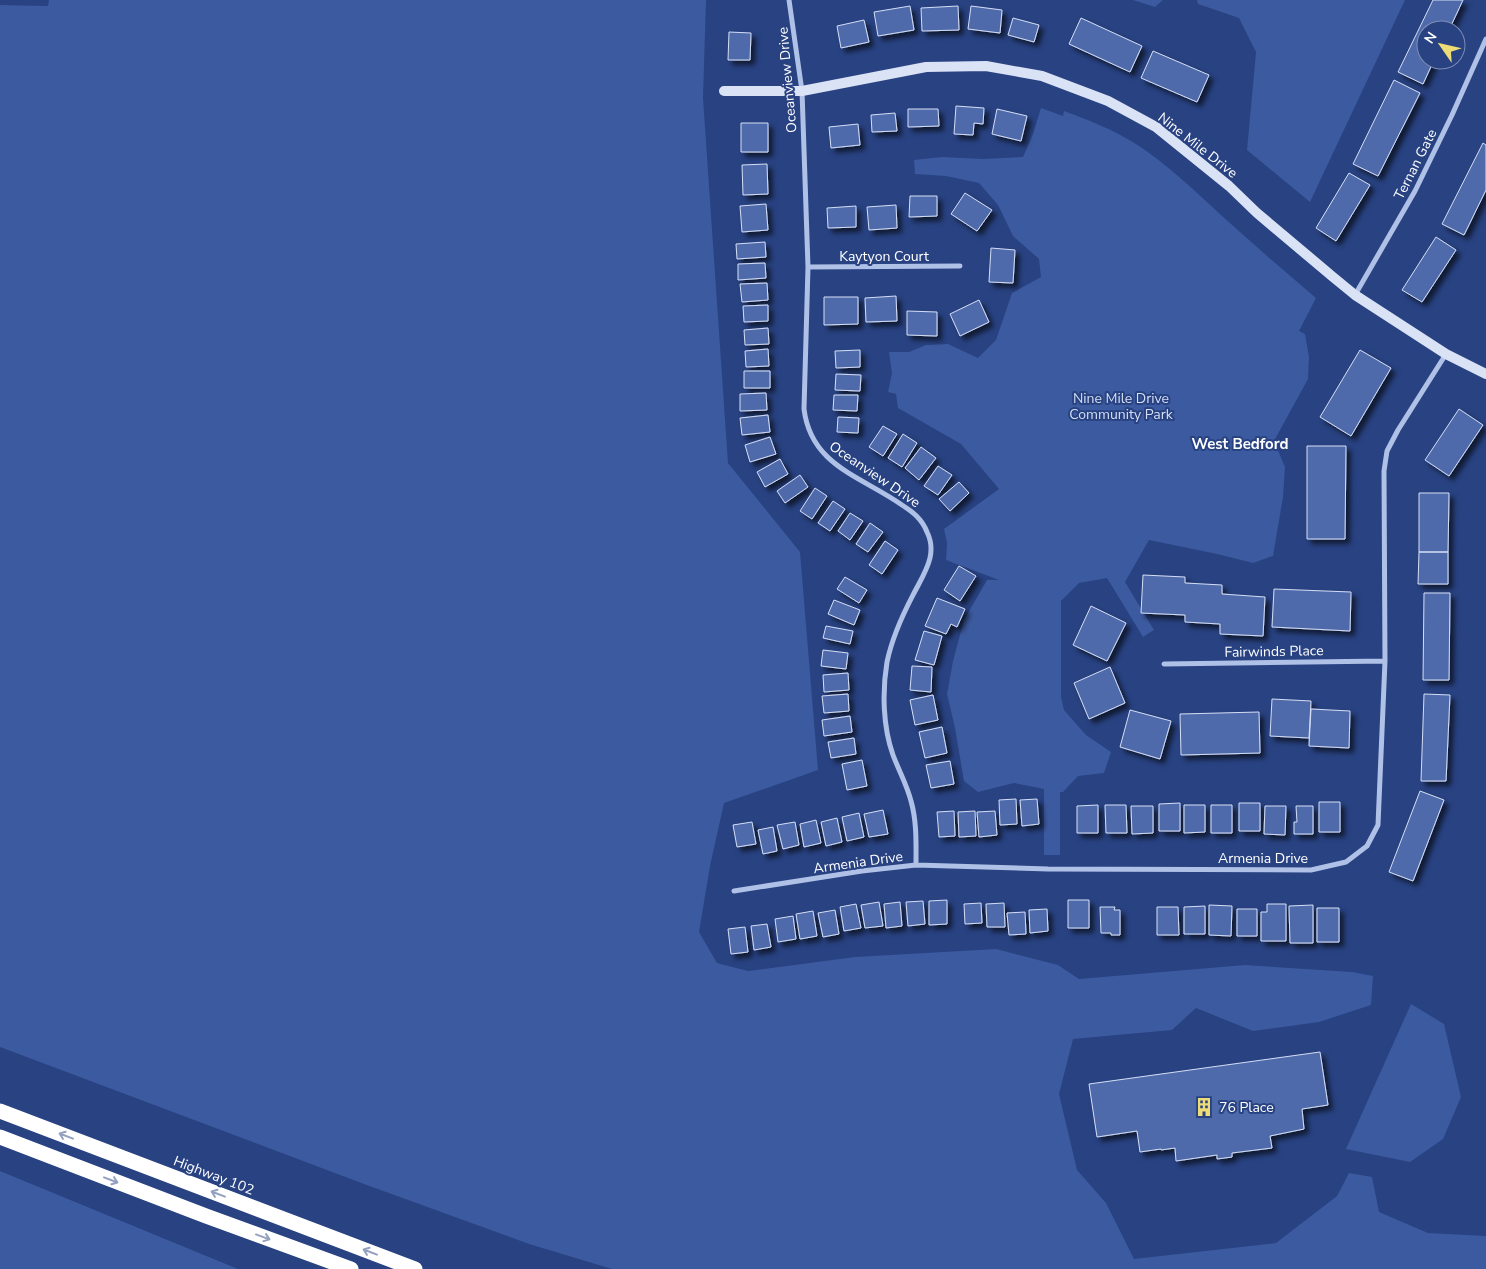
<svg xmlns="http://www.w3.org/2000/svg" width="1486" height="1269" font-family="'Nunito Sans',sans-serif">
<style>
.green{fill:#3c5a9f}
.building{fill:#506bab;stroke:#d4def5;filter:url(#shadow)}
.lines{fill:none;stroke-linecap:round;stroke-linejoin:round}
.street{stroke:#b0c1e7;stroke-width:5}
.secondary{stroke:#dae2f6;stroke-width:10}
.highway{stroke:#fff;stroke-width:15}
.oneway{stroke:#94a0c0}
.labels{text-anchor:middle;stroke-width:4;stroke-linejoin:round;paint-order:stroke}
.street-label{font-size:14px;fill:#fff;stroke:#284282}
.park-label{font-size:14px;fill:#d4def5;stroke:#284282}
.poi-label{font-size:14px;fill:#fff;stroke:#284282;text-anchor:start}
.neighbourhood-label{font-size:15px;font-weight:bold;fill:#fff;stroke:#284282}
</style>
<defs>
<filter id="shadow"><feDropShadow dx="4.5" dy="4.5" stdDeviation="2.5" flood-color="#0009"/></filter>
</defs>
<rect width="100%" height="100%" fill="#284282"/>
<path class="green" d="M 49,0 L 706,0 L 703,98 L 728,463 L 800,552 L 818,770 L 724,803 L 710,866 L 699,932 L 717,963 L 748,971 L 855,957 L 996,949 L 1058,965 L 1079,979 L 1245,965 L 1352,972 L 1373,976 L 1371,1005 L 1319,1022 L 1253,1031 L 1196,1008 L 1172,1030 L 1073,1039 L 1059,1094 L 1077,1170 L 1106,1203 L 1134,1259 L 1276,1243 L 1337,1196 L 1349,1173 L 1372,1177 L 1379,1212 L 1428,1233 L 1486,1236 L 1486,1269 L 612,1269 L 529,1244 L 364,1184 L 0,1047 L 0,5 L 48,6 Z
M 1133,0 L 1163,0 L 1155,7 Z
M 1197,0 L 1405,0 L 1310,202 L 1247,150 L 1256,52 L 1239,18 L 1198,4 Z
M 1041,108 L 1063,116 L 1064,111 C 1089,120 1114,130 1136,144 C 1167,164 1194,190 1221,215 C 1252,243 1284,271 1316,298 L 1299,331 L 1305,334 L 1309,357 L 1308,379 L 1274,441 L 1285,467 L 1283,497 L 1273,556 L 1253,563 L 1217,554 L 1149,540 L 1125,582 L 1154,630 L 1143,637 L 1107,578 L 1079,583 L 1061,601 L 1061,697 L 1064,710 L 1086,735 L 1111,752 L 1104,773 L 1078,776 L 1063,792 L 1060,792 L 1060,855 L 1044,855 L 1044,789 L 1014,783 L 978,792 L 964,781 L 955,728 L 947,694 L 953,661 L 964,620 L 987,580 L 999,580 L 946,560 L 947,543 L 944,529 L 999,489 L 961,444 L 898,408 L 896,394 L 888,392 L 892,373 L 889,352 L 909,352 L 926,345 L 948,344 L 978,358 L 996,340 L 1012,293 L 1041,277 L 1039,259 L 1013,236 L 998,205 L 979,183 L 946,176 L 915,174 L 914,160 L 942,157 L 983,159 L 1023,157 L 1033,134 Z
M 1411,1004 L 1444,1024 L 1461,1097 L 1443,1139 L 1410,1162 L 1346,1149 Z
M 0,1171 L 238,1269 L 0,1269 Z"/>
<path class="building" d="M 1433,0 L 1463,0 L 1449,30 L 1426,30 L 1426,60 L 1434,60 L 1423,84 L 1398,72 Z
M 910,6 L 914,30 L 878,36 L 874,12 Z
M 958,6 L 959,30 L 922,31 L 921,8 Z
M 971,6 L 1002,10 L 1000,33 L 968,29 Z
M 1013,18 L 1039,25 L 1034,42 L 1008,35 Z
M 1081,18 L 1142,46 L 1130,72 L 1069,44 Z
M 864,20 L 869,42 L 841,48 L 837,26 Z
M 729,32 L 751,33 L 750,60 L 728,60 Z
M 1153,51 L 1209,75 L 1197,102 L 1141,78 Z
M 1394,80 L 1420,93 L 1378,176 L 1353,164 Z
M 956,106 L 984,108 L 983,124 L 974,123 L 973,135 L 954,134 Z
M 908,109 L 938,109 L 939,126 L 908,127 Z
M 997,109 L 1027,116 L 1021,141 L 992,134 Z
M 895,113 L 897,131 L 872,132 L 871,115 Z
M 741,123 L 768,123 L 768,152 L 741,152 Z
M 858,124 L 860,145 L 831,148 L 829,127 Z
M 1483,143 L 1486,145 L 1486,190 L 1464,235 L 1442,224 Z
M 767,164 L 768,194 L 743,195 L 742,165 Z
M 1349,173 L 1370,185 L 1336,241 L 1316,228 Z
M 965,193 L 992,210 L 977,231 L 951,214 Z
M 910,196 L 937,196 L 937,216 L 909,217 Z
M 766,204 L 768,230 L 742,232 L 740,206 Z
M 896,205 L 897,228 L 869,230 L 867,207 Z
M 856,206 L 856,227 L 828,228 L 827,208 Z
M 1436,237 L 1456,250 L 1422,302 L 1402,290 Z
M 765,242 L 766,257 L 737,259 L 736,244 Z
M 991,248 L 1015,250 L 1013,283 L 989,282 Z
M 765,263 L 766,278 L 738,280 L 738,264 Z
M 767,283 L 768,300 L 742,302 L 740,284 Z
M 896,296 L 897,321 L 866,322 L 865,298 Z
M 824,297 L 858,297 L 858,324 L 824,325 Z
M 979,300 L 989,322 L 960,336 L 950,314 Z
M 768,305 L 768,321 L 744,322 L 743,306 Z
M 907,311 L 937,312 L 937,336 L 907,335 Z
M 768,328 L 769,344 L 745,345 L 744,330 Z
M 768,349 L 769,366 L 746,367 L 745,351 Z
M 860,350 L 860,367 L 836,368 L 835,351 Z
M 1360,350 L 1391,368 L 1351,436 L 1320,417 Z
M 744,371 L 770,371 L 770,388 L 744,388 Z
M 836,374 L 861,375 L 860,391 L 835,390 Z
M 766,393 L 767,410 L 740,411 L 740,394 Z
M 834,395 L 858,395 L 857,411 L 833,410 Z
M 1459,409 L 1483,425 L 1449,476 L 1425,460 Z
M 768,415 L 770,432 L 742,435 L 740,418 Z
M 838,417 L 859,418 L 858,433 L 837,432 Z
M 883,426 L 897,434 L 883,456 L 869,447 Z
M 903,434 L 917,443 L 902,467 L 888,458 Z
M 770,437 L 776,454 L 750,462 L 745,445 Z
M 1307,446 L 1346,446 L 1345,539 L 1307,539 Z
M 921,447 L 936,458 L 919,480 L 905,468 Z
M 780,459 L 788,474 L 765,487 L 757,472 Z
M 938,466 L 952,475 L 938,495 L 924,486 Z
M 800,475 L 808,487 L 785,503 L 777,491 Z
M 959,482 L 969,493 L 950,511 L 939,499 Z
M 815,488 L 827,496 L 812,519 L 800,511 Z
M 1419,493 L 1449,493 L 1448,552 L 1419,552 Z
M 833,501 L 845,509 L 830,531 L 818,523 Z
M 850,513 L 863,521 L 850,540 L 838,531 Z
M 870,523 L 883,532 L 868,552 L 856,544 Z
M 885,541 L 898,550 L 882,574 L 869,565 Z
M 1419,552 L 1448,552 L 1448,584 L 1418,584 Z
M 959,566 L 976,576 L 960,601 L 944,590 Z
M 1143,575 L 1185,577 L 1185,583 L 1222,585 L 1222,594 L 1265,597 L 1263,636 L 1220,634 L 1220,624 L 1185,622 L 1185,615 L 1141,613 Z
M 845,577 L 867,590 L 859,603 L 837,589 Z
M 1274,589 L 1351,592 L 1350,631 L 1272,627 Z
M 1424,593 L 1450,593 L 1449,680 L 1423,680 Z
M 937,598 L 965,609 L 957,627 L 951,624 L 946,634 L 925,626 Z
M 834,600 L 860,610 L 854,625 L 828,614 Z
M 1091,606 L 1126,623 L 1107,661 L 1073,645 Z
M 826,626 L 853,631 L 850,644 L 823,638 Z
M 924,631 L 942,636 L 934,665 L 915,660 Z
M 823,650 L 848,653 L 846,669 L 821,666 Z
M 912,666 L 932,667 L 931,692 L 910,690 Z
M 1110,667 L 1125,703 L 1089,719 L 1074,683 Z
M 848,673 L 849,690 L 824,692 L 823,675 Z
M 848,694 L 849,711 L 824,713 L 822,696 Z
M 1424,694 L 1450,695 L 1446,781 L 1421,781 Z
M 933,695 L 938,720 L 915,725 L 910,700 Z
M 1272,699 L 1311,701 L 1309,738 L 1270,736 Z
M 1311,709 L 1350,711 L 1349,748 L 1309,746 Z
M 1130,710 L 1171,721 L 1160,759 L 1120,747 Z
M 1259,712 L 1260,753 L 1181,755 L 1180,714 Z
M 850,716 L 852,732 L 824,736 L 822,720 Z
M 942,727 L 947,753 L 925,758 L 919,732 Z
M 854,738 L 856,754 L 831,758 L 828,742 Z
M 862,760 L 867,786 L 847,790 L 842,764 Z
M 950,761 L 954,784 L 931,788 L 926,765 Z
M 1420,791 L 1444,800 L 1413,881 L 1389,872 Z
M 1016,799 L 1017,824 L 1000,825 L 999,800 Z
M 1037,799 L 1039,824 L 1022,826 L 1020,800 Z
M 1319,802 L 1340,802 L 1340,832 L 1319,832 Z
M 1180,803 L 1180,831 L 1159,831 L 1159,804 Z
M 1239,803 L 1260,803 L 1260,831 L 1239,831 Z
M 1098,805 L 1098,833 L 1077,833 L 1077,806 Z
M 1105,805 L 1126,805 L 1127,833 L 1106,833 Z
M 1184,805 L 1205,805 L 1205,832 L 1184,833 Z
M 1211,805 L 1232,805 L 1232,833 L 1211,833 Z
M 1131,806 L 1153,806 L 1153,833 L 1132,834 Z
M 1265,806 L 1286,806 L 1285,835 L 1264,834 Z
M 1296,806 L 1313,806 L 1313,834 L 1294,834 L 1294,822 L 1297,822 Z
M 883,810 L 888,834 L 869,837 L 864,814 Z
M 954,811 L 955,836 L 939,837 L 937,812 Z
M 975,811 L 976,836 L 959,837 L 958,812 Z
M 995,811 L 997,835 L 979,837 L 977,812 Z
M 859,813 L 864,837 L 847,841 L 842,817 Z
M 837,818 L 842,842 L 826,846 L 821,822 Z
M 816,820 L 821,843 L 804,847 L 800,824 Z
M 752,822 L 756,844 L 737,847 L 733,825 Z
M 795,822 L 799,845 L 783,849 L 777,825 Z
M 773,827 L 777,851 L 763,854 L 758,830 Z
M 947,900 L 947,924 L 929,925 L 929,901 Z
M 1068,900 L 1089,900 L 1089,928 L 1068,928 Z
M 923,901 L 925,924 L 908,926 L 906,902 Z
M 879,902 L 883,926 L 865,928 L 861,905 Z
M 900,902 L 902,926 L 886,928 L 884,904 Z
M 981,903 L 982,923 L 965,924 L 964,904 Z
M 1004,903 L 1005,927 L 987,927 L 986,904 Z
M 856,904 L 861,928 L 844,931 L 840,907 Z
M 1267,904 L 1286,904 L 1286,941 L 1261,941 L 1261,912 L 1267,912 Z
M 1209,905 L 1232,906 L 1231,936 L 1209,935 Z
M 1313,905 L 1313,943 L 1290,943 L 1289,906 Z
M 1205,906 L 1205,934 L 1184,934 L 1184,907 Z
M 1100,907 L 1115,907 L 1114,910 L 1120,910 L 1120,935 L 1111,935 L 1111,933 L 1101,933 Z
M 1157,907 L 1178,907 L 1179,935 L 1157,935 Z
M 1317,908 L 1339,908 L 1339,942 L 1317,942 Z
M 1047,909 L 1048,931 L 1030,933 L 1029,910 Z
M 1237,909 L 1257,909 L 1257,936 L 1237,936 Z
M 835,910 L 839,934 L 823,937 L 818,913 Z
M 813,911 L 817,936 L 800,939 L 796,914 Z
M 1025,912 L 1026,934 L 1009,935 L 1007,913 Z
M 793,916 L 796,939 L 778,942 L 775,919 Z
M 767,924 L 771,947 L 754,950 L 751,926 Z
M 745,927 L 748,952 L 731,954 L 728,929 Z
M 1320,1052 L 1328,1105 L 1302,1109 L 1304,1129 L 1270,1136 L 1272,1148 L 1232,1153 L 1232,1157 L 1217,1159 L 1217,1155 L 1176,1161 L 1175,1148 L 1161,1150 L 1161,1149 L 1140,1152 L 1137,1131 L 1097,1137 L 1089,1084 Z"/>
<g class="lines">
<path class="street" d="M 789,0 L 802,91 L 808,267 L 804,409 C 811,466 861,476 902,505 C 913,512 922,519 927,532 C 931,540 932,549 930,558 C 927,571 919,583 913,595 C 902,616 892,638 887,662 C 882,692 883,727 893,755 C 899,771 907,785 911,801 C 917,822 916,844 916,865
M 808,267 L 960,266
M 1355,295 L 1415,191 L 1452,115 L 1486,39
M 1164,664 L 1385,661
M 734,891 L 862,871 L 916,865 L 1048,869 L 1311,870 L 1346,862 L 1367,846 L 1378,825 L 1385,661 L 1384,471 L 1387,451 L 1398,430 L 1446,354"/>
<path class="secondary" d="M 724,91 L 802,91 L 926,67 L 986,66 L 1042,76 L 1108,101 L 1156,127 L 1229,186 L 1257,213 L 1333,277 L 1355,295 L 1446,354 L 1486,374"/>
<path class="highway" d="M 0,1111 L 415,1269
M 0,1137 L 206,1216 L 351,1269"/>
</g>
<defs><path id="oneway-shaft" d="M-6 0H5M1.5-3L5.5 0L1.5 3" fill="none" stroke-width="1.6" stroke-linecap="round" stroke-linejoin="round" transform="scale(1.25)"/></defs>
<g class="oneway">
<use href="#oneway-shaft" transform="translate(66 1136) rotate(-159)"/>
<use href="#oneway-shaft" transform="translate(111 1180) rotate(21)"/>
<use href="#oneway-shaft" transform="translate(218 1194) rotate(-159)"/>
<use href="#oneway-shaft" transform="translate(263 1237) rotate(20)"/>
<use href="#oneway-shaft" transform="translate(370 1252) rotate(-159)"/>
</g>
<defs>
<g id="building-bare" transform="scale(1.5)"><path d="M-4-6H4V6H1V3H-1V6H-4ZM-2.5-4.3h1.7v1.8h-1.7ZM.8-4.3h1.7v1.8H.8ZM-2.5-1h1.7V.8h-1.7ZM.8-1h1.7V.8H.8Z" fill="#ed7" stroke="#284282" stroke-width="2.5" paint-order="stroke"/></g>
</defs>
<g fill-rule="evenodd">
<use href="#building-bare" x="1204" y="1107"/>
</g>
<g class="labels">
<g class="street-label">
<text transform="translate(787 80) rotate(-95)" y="5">Oceanview Drive</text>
<text transform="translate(1198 145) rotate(38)" y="5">Nine Mile Drive</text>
<text transform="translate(1415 164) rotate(-63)" y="5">Ternan Gate</text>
<text x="884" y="261">Kaytyon Court</text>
<text transform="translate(875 474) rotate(34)" y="5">Oceanview Drive</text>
<text transform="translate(1274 651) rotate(-1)" y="5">Fairwinds Place</text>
<text x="1263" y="863">Armenia Drive</text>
<text transform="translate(858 862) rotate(-8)" y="5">Armenia Drive</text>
<text transform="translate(214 1175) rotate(21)" y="5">Highway 102</text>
</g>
<g class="park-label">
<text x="1121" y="403">Nine Mile Drive<tspan x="1121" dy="16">Community Park</tspan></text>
</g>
<g class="poi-label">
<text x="1219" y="1112">76 Place</text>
</g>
<g class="neighbourhood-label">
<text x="1240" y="449">West Bedford</text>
</g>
</g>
<g transform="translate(1441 45) rotate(304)"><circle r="24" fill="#284282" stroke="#7e8eb4"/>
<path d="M0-4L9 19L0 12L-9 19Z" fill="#eedd77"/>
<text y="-8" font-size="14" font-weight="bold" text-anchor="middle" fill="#ffffff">N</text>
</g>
</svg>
